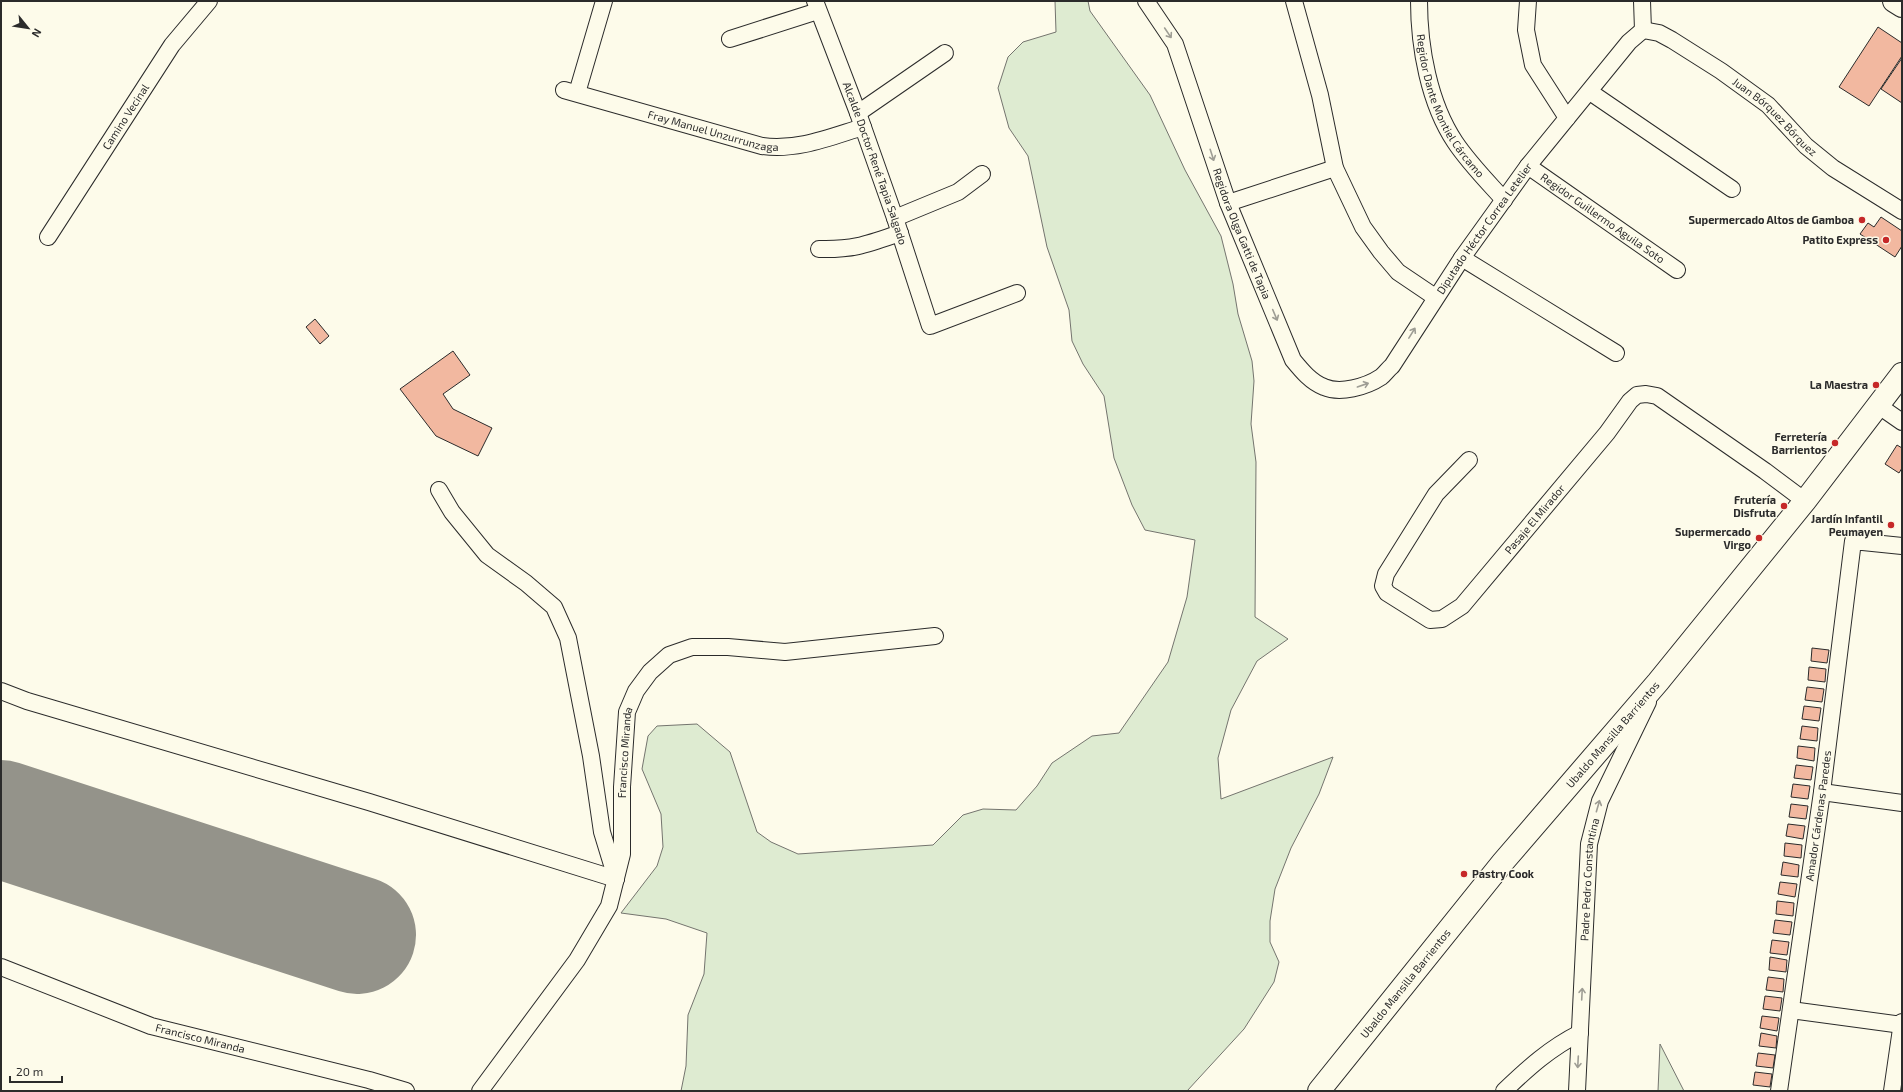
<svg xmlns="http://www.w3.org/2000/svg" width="1903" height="1092" font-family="'Exo 2',sans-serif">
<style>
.green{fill:#deebd1;stroke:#74746e}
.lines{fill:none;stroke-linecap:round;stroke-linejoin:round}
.runway{stroke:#94938a;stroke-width:118}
.building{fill:#f2b8a0;stroke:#2b2b2b}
.street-casing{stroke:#2b2b2b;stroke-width:18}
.secondary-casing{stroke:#2b2b2b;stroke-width:24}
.street{stroke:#fdfbea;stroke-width:16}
.secondary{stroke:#fdfbea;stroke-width:22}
.oneway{stroke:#9e9d94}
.poi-dot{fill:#c62828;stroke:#fdfbea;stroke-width:1.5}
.labels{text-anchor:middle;stroke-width:3;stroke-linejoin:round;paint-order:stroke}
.street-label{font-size:11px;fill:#2b2b2b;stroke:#fdfbea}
.poi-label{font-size:11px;font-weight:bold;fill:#2b2b2b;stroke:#fdfbea;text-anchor:end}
</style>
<rect width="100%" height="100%" fill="#fdfbea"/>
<path class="green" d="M 1055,1 L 1088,1 L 1090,11 L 1150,95 L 1185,170 L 1221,236 L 1233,284 L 1238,314 L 1252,361 L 1254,381 L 1251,424 L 1256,462 L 1255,617 L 1288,639 L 1257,661 L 1231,710 L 1218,758 L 1221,799 L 1333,757 L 1319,794 L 1291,848 L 1275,889 L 1270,921 L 1270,942 L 1279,962 L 1274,982 L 1244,1029 L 1187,1091 L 681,1091 L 686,1066 L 688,1015 L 704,974 L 707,933 L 666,919 L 621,913 L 657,866 L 663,847 L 661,814 L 642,769 L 648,736 L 657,726 L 697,724 L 730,752 L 757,832 L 771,842 L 798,854 L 933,845 L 963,815 L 983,809 L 1016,810 L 1037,786 L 1052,763 L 1092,736 L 1119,733 L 1168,662 L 1187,597 L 1195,540 L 1145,530 L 1132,505 L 1114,458 L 1104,396 L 1083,364 L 1072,341 L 1069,310 L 1047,247 L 1028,156 L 1009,128 L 998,88 L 1008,57 L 1023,42 L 1056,32 Z
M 1660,1044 L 1684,1091 L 1658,1091 Z"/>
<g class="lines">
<path class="runway" d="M 1,819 L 357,935"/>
</g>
<path class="building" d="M 1878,27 L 1902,43 L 1902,56 L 1869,106 L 1839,87 Z
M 1902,58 L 1902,103 L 1881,89 Z
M 1881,217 L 1902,231 L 1902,246 L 1895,257 L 1860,234 L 1868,223 L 1874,227 Z
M 315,319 L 329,336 L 320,344 L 306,327 Z
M 453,351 L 470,375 L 443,394 L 453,409 L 492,428 L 478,456 L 436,436 L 400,389 Z
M 1897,445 L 1902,448 L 1902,468 L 1899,473 L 1885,464 Z
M 1812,648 L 1829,650 L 1827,663 L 1811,661 Z
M 1809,667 L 1826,669 L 1825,682 L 1808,680 Z
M 1807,687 L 1824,689 L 1822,702 L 1805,700 Z
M 1804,706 L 1821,708 L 1819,721 L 1802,719 Z
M 1802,726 L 1818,728 L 1817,741 L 1800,739 Z
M 1798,746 L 1815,748 L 1814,761 L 1797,758 Z
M 1796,765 L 1813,767 L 1811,780 L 1794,778 Z
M 1793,784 L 1810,786 L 1808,799 L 1791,797 Z
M 1791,804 L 1808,806 L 1806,819 L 1789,817 Z
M 1788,824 L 1805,826 L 1803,839 L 1786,836 Z
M 1785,843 L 1802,845 L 1801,858 L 1784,856 Z
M 1783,862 L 1799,865 L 1798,877 L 1781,875 Z
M 1780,882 L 1797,884 L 1795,897 L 1778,894 Z
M 1777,901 L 1794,903 L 1793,916 L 1776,914 Z
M 1775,920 L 1792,922 L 1790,935 L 1773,933 Z
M 1772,940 L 1789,942 L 1787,955 L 1770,953 Z
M 1770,957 L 1787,960 L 1786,972 L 1769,970 Z
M 1768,977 L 1784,979 L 1783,992 L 1766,990 Z
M 1765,996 L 1782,998 L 1780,1011 L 1763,1009 Z
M 1762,1016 L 1779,1018 L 1777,1031 L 1760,1028 Z
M 1761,1033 L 1777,1036 L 1776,1048 L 1759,1046 Z
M 1758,1053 L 1775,1055 L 1773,1068 L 1756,1066 Z
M 1755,1072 L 1772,1074 L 1770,1087 L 1753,1085 Z"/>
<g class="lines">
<g class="street-casing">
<g id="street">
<path id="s1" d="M 815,1 L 858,113 L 895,218 L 930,326 L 1017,293"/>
<path id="s2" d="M 1146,1 L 1175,44 L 1228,203 L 1293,360 C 1302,371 1311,382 1324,387 C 1340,394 1366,387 1381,377 C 1385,374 1388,369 1392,366 L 1462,258 L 1528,166 L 1629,42 L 1643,30"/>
<path d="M 1294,1 L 1320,95 L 1335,168 L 1363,227 L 1381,252 L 1398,272 L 1435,297"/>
<path id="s3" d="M 1419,1 C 1419,47 1429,103 1455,142 C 1469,163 1487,181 1504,200"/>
<path d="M 1528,1 L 1526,30 L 1533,65 L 1567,118"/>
<path d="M 1642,1 L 1643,30"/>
<path id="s4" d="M 1643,30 L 1659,33 L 1672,40 L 1721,71 L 1768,105 L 1806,146 L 1833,168 L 1902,211"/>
<path d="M 730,39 L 818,11"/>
<path id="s5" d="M 564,90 L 762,146 C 797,151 830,137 863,127"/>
<path d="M 1590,92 L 1732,189"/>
<path d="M 577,93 L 604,1"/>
<path d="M 858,113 L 945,53"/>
<path id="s6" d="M 1528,166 L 1677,270"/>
<path d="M 1228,203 L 1335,168"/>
<path d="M 895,218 L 958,192 L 982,174"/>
<path id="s7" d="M 48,237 L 172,45 L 209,1"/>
<path d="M 819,249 C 854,250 868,244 900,233"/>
<path d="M 1462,258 L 1616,353"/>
<path d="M 1879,406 L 1902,422"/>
<path id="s8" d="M 1469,460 L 1436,494 L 1386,574 L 1383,586 L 1387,593 L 1430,620 L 1442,619 L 1462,606 L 1607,433 L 1630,401 L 1637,395 L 1646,394 L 1657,396 L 1765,471 L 1805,501"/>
<path d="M 439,490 L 452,512 L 487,555 L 526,583 L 554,607 L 568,638 L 591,756 L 602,832 L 616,878"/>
<path d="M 1,691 L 27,701 L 369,802 L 616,879"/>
<path d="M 1822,792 L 1902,803"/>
<path id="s9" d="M 1,967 L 151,1026 L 369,1080 L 406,1091"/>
<path d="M 1791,1010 L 1902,1025"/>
<path id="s10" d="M 480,1091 L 577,960 L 609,906 L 622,854 L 622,787 L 627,712 L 636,691 L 650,672 L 669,655 L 692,647 L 728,647 L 785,652 L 935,636"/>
<path d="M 1504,1091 C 1528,1068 1550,1048 1580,1033"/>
<path id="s11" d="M 1577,1091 L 1589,844 L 1600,801 L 1648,702"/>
<path id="s12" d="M 1779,1091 L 1822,792 L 1853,541 L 1902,546"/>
<path d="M 1892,1091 L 1902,1022"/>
</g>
</g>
<g class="secondary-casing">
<g id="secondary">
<path d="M 1894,1 L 1902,6"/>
<path id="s13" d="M 1319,1091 L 1503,862 L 1658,682 L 1805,501 L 1902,374"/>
</g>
</g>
<use href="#street" class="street"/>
<use href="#secondary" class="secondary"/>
</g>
<defs><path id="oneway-shaft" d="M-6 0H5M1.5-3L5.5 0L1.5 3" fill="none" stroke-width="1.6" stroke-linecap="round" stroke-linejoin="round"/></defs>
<g class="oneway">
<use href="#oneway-shaft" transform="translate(1168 33) rotate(56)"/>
<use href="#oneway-shaft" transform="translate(1212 155) rotate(72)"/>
<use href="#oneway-shaft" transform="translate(1275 315) rotate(67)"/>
<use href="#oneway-shaft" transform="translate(1412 333) rotate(-58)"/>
<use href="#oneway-shaft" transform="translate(1363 385) rotate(-19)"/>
<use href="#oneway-shaft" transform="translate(1598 806) rotate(-74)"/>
<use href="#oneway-shaft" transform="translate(1582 994) rotate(-87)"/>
<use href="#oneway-shaft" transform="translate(1578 1062) rotate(93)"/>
</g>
<g class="poi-dot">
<circle cx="1862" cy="220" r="4"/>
<circle cx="1886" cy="240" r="4"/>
<circle cx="1876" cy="385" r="4"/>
<circle cx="1835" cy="443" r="4"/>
<circle cx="1784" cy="506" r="4"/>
<circle cx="1891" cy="525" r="4"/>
<circle cx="1759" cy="538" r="4"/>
<circle cx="1464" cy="874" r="4"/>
</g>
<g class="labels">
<g class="street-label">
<text dy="4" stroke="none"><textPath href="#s3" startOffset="112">Regidor Dante Montiel Cárcamo</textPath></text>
<text dy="4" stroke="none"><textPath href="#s7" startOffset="143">Camino Vecinal</textPath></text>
<text dy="4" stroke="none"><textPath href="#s4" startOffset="160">Juan Bórquez Bórquez</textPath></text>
<text dy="4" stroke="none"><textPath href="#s5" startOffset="155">Fray Manuel Unzurrunzaga</textPath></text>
<text dy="4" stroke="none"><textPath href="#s1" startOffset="173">Alcalde Doctor René Tapia Salgado</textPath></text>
<text dy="4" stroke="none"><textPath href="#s6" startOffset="91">Regidor Guillermo Aguila Soto</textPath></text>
<text dy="4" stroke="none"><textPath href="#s2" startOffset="672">Diputado Héctor Correa Letelier</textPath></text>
<text dy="4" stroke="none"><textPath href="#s2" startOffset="253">Regidora Olga Gatti de Tapia</textPath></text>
<text dy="4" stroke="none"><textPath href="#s8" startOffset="362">Pasaje El Mirador</textPath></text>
<text dy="4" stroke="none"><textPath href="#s13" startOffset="462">Ubaldo Mansilla Barrientos</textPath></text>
<text dy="4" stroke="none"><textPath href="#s10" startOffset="381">Francisco Miranda</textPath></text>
<text dy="4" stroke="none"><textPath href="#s12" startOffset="278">Amador Cárdenas Paredes</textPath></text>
<text dy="4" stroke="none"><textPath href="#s11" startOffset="212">Padre Pedro Constantina</textPath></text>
<text dy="4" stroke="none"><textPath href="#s13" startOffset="138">Ubaldo Mansilla Barrientos</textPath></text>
<text dy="4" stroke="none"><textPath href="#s9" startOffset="212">Francisco Miranda</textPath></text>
</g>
<g class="poi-label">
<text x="1854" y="224">Supermercado Altos de Gamboa</text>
<text x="1878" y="244">Patito Express</text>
<text x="1868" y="389">La Maestra</text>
<text x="1827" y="441">Ferretería<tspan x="1827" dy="13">Barrientos</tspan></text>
<text x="1776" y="504">Frutería<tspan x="1776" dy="13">Disfruta</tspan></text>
<text x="1883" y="523">Jardín Infantil<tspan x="1883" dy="13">Peumayen</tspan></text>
<text x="1751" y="536">Supermercado<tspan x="1751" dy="13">Virgo</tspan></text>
<text x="1472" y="878" text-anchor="start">Pastry Cook</text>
</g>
</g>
<rect width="1903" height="1092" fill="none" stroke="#2b2b2b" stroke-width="4"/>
<g transform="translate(28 28) rotate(120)" stroke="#fdfbea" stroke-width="3" paint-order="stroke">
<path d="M0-3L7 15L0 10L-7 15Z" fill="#2b2b2b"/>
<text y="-6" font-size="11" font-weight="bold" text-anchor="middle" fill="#2b2b2b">N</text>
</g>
<path d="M10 1076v6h52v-6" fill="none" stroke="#2b2b2b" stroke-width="2"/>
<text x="16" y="1076" font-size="12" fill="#2b2b2b" stroke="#fdfbea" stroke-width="3" paint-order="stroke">20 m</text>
</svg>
